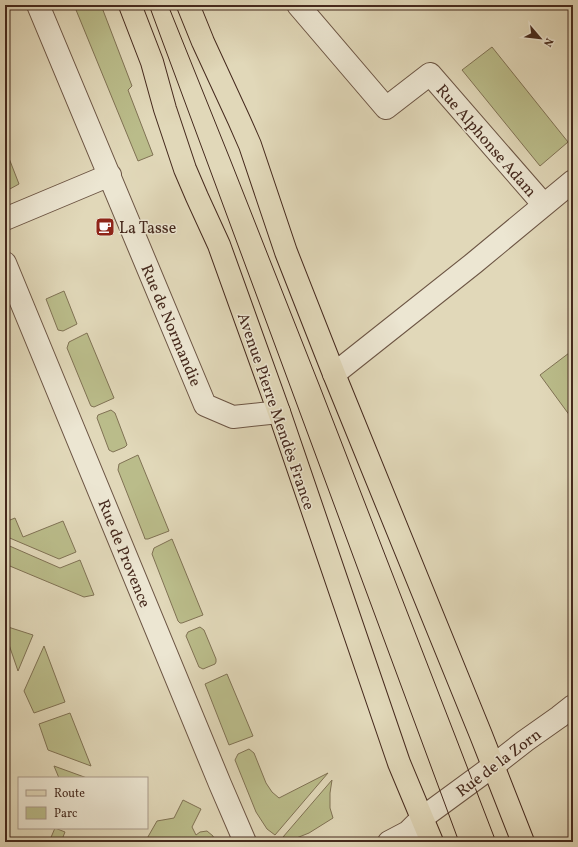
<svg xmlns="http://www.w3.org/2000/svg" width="578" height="847" font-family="Vollkorn,serif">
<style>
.green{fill:#babc8a;stroke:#807254}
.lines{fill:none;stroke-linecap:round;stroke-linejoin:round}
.minor-casing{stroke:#6c5544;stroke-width:24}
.major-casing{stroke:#45291d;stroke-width:24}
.minor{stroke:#ece6d2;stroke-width:22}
.major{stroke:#e1d8b9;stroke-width:22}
.tram{stroke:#45291d;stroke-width:1}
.labels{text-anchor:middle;stroke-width:3;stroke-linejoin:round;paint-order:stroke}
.street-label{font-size:16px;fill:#45291d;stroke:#ece6d2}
.poi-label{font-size:16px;fill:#45291d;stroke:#ece6d2;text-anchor:start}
</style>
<rect width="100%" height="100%" fill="#e1d8b9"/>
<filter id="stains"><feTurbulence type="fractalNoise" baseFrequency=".005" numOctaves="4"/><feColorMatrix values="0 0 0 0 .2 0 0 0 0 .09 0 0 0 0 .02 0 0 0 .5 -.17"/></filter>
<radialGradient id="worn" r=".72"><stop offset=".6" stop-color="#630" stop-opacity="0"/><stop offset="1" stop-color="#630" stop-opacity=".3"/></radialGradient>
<path class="green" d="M 74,5 L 101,5 L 132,86 L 128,90 L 153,155 L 138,161 Z
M 492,47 L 568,142 L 540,166 L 462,70 Z
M 5,148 L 19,184 L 8,190 L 5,188 Z
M 64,291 L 77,324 L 63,331 L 58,330 L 46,299 Z
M 87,333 L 114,398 L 94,407 L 91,406 L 90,404 L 67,348 L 69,342 Z
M 573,350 L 573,420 L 540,375 Z
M 111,410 L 115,413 L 126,442 L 127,445 L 125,447 L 113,452 L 109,450 L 97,418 L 98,415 Z
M 138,455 L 169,531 L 148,539 L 145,539 L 144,536 L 118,470 L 119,464 Z
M 15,518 L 23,537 L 63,521 L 76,552 L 59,559 L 5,536 L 5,522 Z
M 172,539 L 203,615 L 182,623 L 180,623 L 178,621 L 152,554 L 154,548 Z
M 5,544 L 60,568 L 80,560 L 94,595 L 84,597 L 5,564 Z
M 5,626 L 33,635 L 18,671 L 5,633 Z
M 200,627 L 204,630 L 216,659 L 216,662 L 215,664 L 203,669 L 199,667 L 186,636 L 188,632 Z
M 44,646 L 65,702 L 34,713 L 24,691 Z
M 227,674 L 253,736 L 229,745 L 205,684 Z
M 70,713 L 91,766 L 48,750 L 39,724 Z
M 249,749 L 254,753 L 266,783 L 272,792 L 279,798 L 328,773 L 275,835 L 267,829 L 256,812 L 235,760 L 238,754 Z
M 54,766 L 87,778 L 59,778 Z
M 332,780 L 330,793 L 330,808 L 333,818 L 309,833 L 294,839 L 283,837 Z
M 183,800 L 201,809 L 192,827 L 196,835 L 200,832 L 207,831 L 213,836 L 215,842 L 145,842 L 157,821 L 174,818 Z
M 55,828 L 65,832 L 61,842 L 49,842 Z"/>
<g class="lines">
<g class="minor-casing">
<path id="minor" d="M 38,5 L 205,405 L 233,417 L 279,412
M 298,5 L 386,108 L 430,74 L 544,205
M 5,219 L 110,175
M 5,263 L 220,784 L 245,842
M 334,374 L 474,263 L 573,181
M 389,842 L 408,832 L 422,818 L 493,766 L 525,741 L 559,717 L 573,706"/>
</g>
<g class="major-casing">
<path id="major" d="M 130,5 L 152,62 L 165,109 L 185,169 L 197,197 L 219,245 L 279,412 L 399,763 L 432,842
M 188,5 L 203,42 L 239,120 L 250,145 L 286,252 L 334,374 L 481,735 L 523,842"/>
</g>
<use href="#minor" class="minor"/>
<use href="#major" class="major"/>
<path class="tram" d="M 149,5 L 459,842
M 168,5 L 230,159 L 320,387 L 456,738 L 496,842"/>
</g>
<defs>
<g id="cafe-square" transform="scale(1)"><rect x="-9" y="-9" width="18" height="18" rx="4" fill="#8f2418" stroke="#ece6d2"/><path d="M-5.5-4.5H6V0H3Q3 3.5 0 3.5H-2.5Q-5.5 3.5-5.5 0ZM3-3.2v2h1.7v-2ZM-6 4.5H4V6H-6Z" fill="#fff"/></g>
</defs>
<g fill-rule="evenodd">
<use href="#cafe-square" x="105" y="227"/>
</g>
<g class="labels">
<g class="street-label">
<text transform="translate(487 140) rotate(49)" y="6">Rue Alphonse Adam</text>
<text transform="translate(172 325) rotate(67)" y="6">Rue de Normandie</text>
<text transform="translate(277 411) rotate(71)" y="6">Avenue Pierre Mendès France</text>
<text transform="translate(125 553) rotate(68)" y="6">Rue de Provence</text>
<text transform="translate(498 762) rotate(-37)" y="6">Rue de la Zorn</text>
</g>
<g class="poi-label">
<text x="119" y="233">La Tasse</text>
</g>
</g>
<rect width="578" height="847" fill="none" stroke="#e1d8b9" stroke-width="20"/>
<rect x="6" y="6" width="566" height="835" fill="none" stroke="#45291d" stroke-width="2"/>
<rect x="10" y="10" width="558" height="827" fill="none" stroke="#45291d"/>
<rect x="18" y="777" width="130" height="52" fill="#ece6d2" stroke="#a99a8a"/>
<rect x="26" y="790" width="20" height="6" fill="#e1d8b9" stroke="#a99a8a"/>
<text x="54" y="797" font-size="12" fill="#45291d">Route</text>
<rect x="26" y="807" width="20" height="12" fill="#babc8a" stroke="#a99a8a"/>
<text x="54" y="817" font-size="12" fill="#45291d">Parc</text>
<g transform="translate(540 38) rotate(118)" stroke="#ece6d2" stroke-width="3" paint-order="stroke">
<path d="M0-3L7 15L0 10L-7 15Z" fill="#45291d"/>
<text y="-6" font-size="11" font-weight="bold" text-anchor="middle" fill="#45291d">N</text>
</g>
<rect width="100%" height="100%" filter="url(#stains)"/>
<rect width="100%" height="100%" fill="url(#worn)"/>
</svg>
